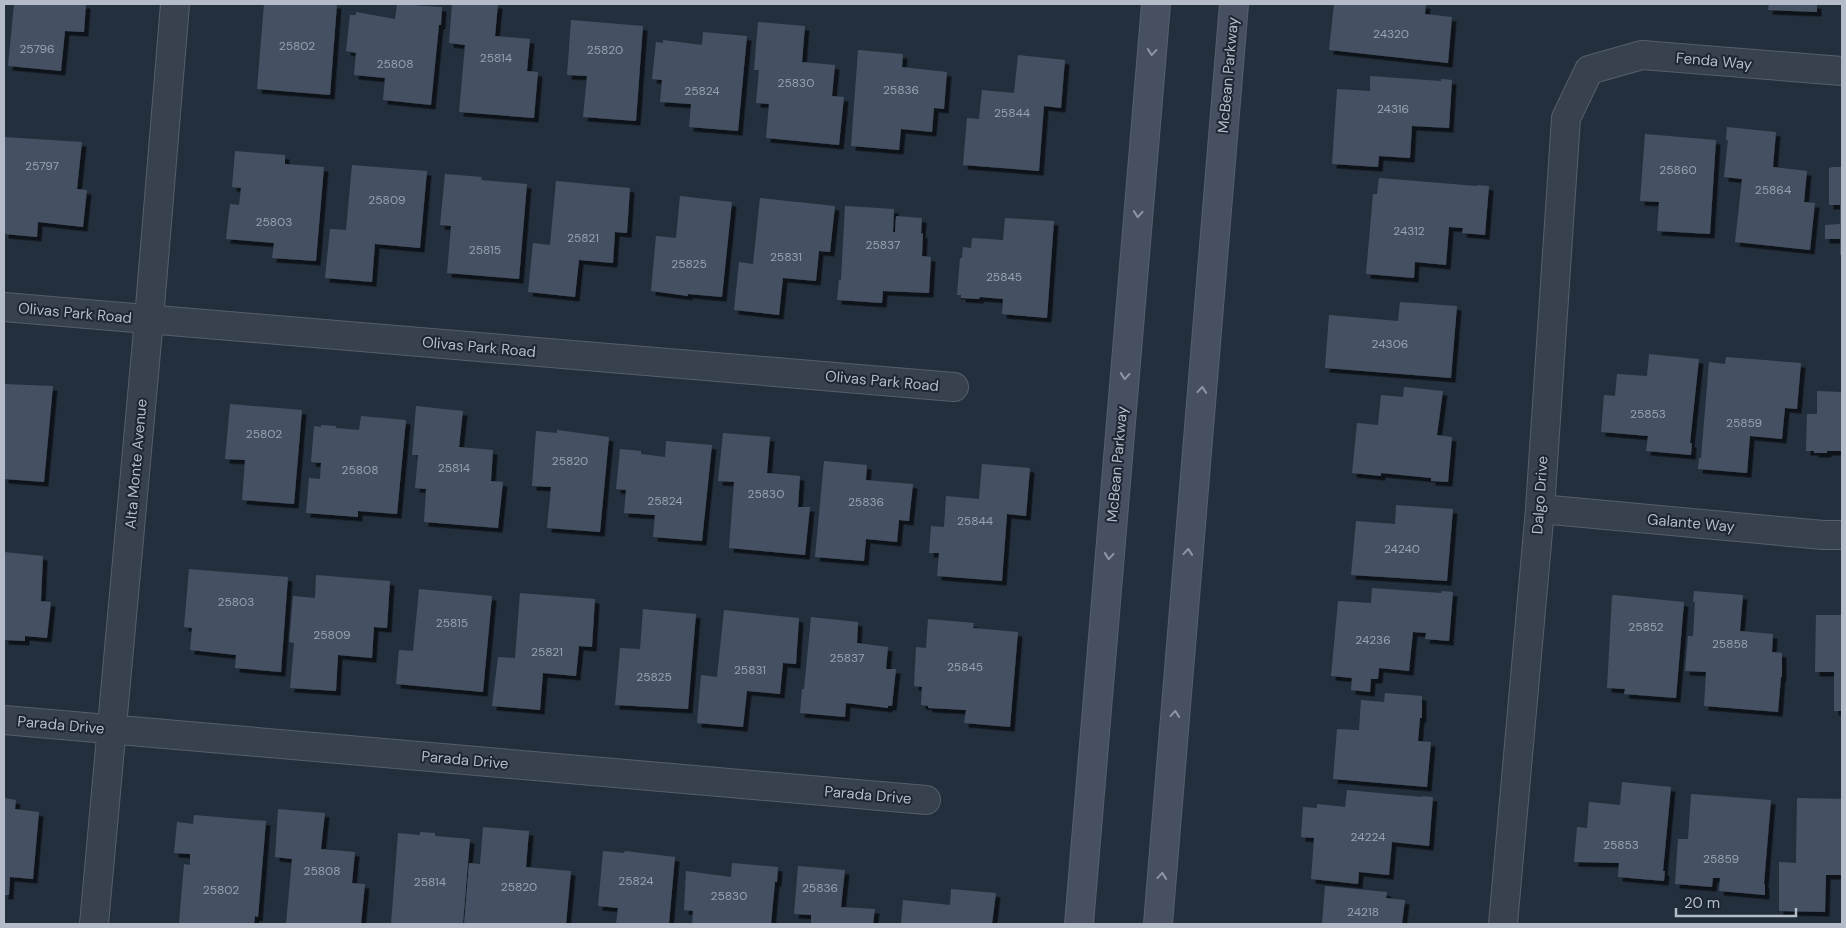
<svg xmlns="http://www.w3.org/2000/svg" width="1846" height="928" font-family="'DM Sans',sans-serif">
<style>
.building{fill:#455162;filter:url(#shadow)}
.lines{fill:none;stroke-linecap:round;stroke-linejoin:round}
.minor-casing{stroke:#565f6c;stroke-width:30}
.secondary-casing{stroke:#565f6c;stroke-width:30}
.minor{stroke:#38414e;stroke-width:28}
.secondary{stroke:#465061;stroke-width:28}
.oneway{stroke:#8e96a5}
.labels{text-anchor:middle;stroke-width:4;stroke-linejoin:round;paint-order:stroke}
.number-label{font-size:12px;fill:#98a1af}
.street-label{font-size:15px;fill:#b4bcc9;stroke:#1d2633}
</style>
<defs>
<filter id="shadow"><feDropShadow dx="4.5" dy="4.5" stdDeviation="0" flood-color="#0009"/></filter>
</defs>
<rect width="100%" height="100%" fill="#242f3e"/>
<path class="building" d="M 14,4 L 86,4 L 84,32 L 65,31 L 61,71 L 8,66 Z
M 264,4 L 337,4 L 330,95 L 257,89 Z
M 397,4 L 442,7 L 441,25 L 439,25 L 431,105 L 383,100 L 385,78 L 354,75 L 356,53 L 346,51 L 350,15 L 356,15 L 356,12 L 395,19 Z
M 452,4 L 498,4 L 495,36 L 530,39 L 527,71 L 538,72 L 534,118 L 459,112 L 465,45 L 449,43 Z
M 1334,4 L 1426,4 L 1425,14 L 1452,17 L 1448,63 L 1329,50 Z
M 1769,4 L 1817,4 L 1817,12 L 1768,10 Z
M 571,20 L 643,26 L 636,121 L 583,117 L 587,76 L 567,75 Z
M 758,22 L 805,26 L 802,62 L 835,65 L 832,96 L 844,97 L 839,145 L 766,138 L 769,104 L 756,103 L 759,70 L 754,70 Z
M 703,32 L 747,36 L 738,131 L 689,127 L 691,104 L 660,102 L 662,80 L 652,79 L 656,42 L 663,43 L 663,40 L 702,45 Z
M 858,50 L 903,54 L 902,67 L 947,72 L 944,109 L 934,108 L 932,132 L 901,129 L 899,150 L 851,146 Z
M 1018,55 L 1065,60 L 1061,108 L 1044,106 L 1039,171 L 963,165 L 967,118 L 979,119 L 982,90 L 1014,93 Z
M 1370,76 L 1441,81 L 1441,79 L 1452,80 L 1449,128 L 1412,126 L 1410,158 L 1379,156 L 1378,167 L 1332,164 L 1337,89 L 1370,91 Z
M 1727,127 L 1776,132 L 1773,167 L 1807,171 L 1804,202 L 1815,203 L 1810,250 L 1735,242 L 1742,179 L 1724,177 L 1728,140 L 1726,140 Z
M 1645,134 L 1716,140 L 1710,234 L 1657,231 L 1659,202 L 1640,201 Z
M 4,137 L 82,142 L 77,189 L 87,190 L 83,227 L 38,222 L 37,237 L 4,234 Z
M 235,151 L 285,155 L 285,164 L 324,167 L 316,261 L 272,258 L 274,243 L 226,239 L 230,204 L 239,205 L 241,188 L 232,187 Z
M 352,165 L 427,171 L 420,248 L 375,244 L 372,282 L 325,278 L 330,229 L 346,230 Z
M 1833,167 L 1842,167 L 1842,255 L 1840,255 L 1840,239 L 1825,239 L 1825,225 L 1840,224 L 1840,205 L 1829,205 L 1829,168 Z
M 445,174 L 482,177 L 481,180 L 527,184 L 519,279 L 447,273 L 451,226 L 440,225 Z
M 1379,178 L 1477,186 L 1477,185 L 1489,186 L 1485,235 L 1462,233 L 1463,228 L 1449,227 L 1446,265 L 1415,262 L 1414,278 L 1366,274 L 1373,194 L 1377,194 Z
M 556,181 L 630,188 L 627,233 L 615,232 L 613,263 L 579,260 L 575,297 L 528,292 L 533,243 L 550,245 Z
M 680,196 L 732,202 L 722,297 L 688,294 L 688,296 L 651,291 L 656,236 L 676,238 Z
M 760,198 L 835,206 L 830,252 L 819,251 L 816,281 L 783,278 L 779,315 L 734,310 L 739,262 L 753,264 Z
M 845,206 L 894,209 L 893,232 L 895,232 L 896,216 L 922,218 L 921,234 L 923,233 L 922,256 L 931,257 L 929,293 L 883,291 L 882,303 L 837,300 L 839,280 L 841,280 Z
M 1005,218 L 1054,221 L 1047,318 L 1002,314 L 1003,299 L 980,297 L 979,299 L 961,298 L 961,295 L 957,295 L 960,258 L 962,258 L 963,247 L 971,248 L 972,238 L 1003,240 Z
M 1400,302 L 1457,306 L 1451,378 L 1325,368 L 1329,315 L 1398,321 Z
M 1649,354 L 1699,359 L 1690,443 L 1692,443 L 1691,455 L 1646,451 L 1648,436 L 1601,432 L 1604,395 L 1615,396 L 1617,374 L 1647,376 Z
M 1726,357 L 1801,363 L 1797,409 L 1785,408 L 1782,439 L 1750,436 L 1747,473 L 1698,469 L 1699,458 L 1701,458 L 1709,362 L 1725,364 Z
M 4,384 L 53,386 L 44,482 L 4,479 Z
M 1404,387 L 1443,391 L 1437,435 L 1452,437 L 1448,482 L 1431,481 L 1431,478 L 1381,473 L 1381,476 L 1352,473 L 1357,423 L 1378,425 L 1381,395 L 1403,397 Z
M 1817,391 L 1842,392 L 1842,451 L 1827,451 L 1827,453 L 1814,453 L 1814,451 L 1806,451 L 1807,414 L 1817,414 Z
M 230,404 L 302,410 L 294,504 L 242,500 L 245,460 L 225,459 Z
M 416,406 L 463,411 L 459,447 L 493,450 L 491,481 L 503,482 L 498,528 L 424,522 L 426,489 L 415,488 L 418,455 L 412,455 Z
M 361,416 L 406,420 L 397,514 L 358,511 L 358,517 L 306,513 L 309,478 L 320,479 L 321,463 L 311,462 L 314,426 L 321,427 L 321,425 L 336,426 L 336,428 L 359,430 Z
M 557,430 L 609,437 L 600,532 L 547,528 L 551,487 L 532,486 L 536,431 L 557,433 Z
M 723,433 L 770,437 L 767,473 L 800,476 L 798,507 L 810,507 L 805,555 L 729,548 L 734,482 L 718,481 Z
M 666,441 L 712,445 L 702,541 L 653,537 L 655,515 L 624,513 L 626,490 L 616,489 L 620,449 L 641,451 L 641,454 L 665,457 Z
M 824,461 L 867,465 L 866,480 L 913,484 L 909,521 L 899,520 L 897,542 L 866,539 L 864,561 L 815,557 Z
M 982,464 L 1030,468 L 1026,516 L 1007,514 L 1002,581 L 937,576 L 939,553 L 929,553 L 931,526 L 944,527 L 946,496 L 979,499 Z
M 1396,505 L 1453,509 L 1447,581 L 1351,575 L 1356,521 L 1395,524 Z
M 4,552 L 43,556 L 41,601 L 51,602 L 47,638 L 25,636 L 25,641 L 4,640 Z
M 189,569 L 288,577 L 281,672 L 235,668 L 236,655 L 190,650 L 192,628 L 184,627 Z
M 316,575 L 390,581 L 387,628 L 374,627 L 372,658 L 338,655 L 336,691 L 290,688 L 294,643 L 289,642 L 293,596 L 315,598 Z
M 1372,588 L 1441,593 L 1442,591 L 1453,592 L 1449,641 L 1425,639 L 1426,633 L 1413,632 L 1409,671 L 1379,668 L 1378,679 L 1371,679 L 1370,692 L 1351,690 L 1352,678 L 1331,676 L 1338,601 L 1371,603 Z
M 419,589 L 492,596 L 483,692 L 396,684 L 399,650 L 413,651 Z
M 1694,591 L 1743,595 L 1740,631 L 1773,634 L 1772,652 L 1782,653 L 1782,677 L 1781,677 L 1778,712 L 1704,706 L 1706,672 L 1685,671 L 1688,636 L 1693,636 L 1695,602 L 1693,602 Z
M 520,593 L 595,599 L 592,647 L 579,646 L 576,676 L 543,673 L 540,710 L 492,706 L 498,657 L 515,658 Z
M 1614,595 L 1684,602 L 1676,698 L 1624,694 L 1625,689 L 1607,688 L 1612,596 Z
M 643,609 L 696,614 L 688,709 L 615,705 L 620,648 L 640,649 Z
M 724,610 L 799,618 L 796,664 L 783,663 L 780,694 L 747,691 L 743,727 L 697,723 L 701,675 L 717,677 Z
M 1816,615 L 1842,615 L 1842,711 L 1834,711 L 1834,672 L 1815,672 Z
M 811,617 L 858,622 L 857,643 L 888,647 L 886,669 L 896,669 L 892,706 L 888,706 L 888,708 L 846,703 L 845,717 L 800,713 L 802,689 L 804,689 Z
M 928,619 L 974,623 L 973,628 L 1018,632 L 1010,727 L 964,723 L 966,710 L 928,708 L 928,706 L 921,705 L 922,687 L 914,686 L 916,647 L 926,648 Z
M 1385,693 L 1422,696 L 1422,718 L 1420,718 L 1418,741 L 1431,742 L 1427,787 L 1333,779 L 1337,729 L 1359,730 L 1361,700 L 1384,702 Z
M 1622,782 L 1671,787 L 1663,871 L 1665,871 L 1664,881 L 1618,877 L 1619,863 L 1574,862 L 1577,827 L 1587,828 L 1589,802 L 1620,805 Z
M 1347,790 L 1422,797 L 1422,796 L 1433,797 L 1429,846 L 1392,842 L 1389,875 L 1359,872 L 1358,884 L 1311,879 L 1314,838 L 1301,837 L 1303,807 L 1317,808 L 1317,804 L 1345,807 Z
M 1691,794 L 1771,800 L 1764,884 L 1765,884 L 1765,895 L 1719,891 L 1720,878 L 1713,878 L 1712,887 L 1675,884 L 1678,839 L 1688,839 Z
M 4,798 L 16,800 L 15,809 L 39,812 L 33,879 L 10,877 L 9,895 L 4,895 Z
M 1797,798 L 1842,799 L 1842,875 L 1826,875 L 1825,912 L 1779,911 L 1779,862 L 1796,863 Z
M 278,809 L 325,813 L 321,849 L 355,852 L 352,883 L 365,884 L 361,924 L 286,924 L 292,859 L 275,857 Z
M 194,815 L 266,821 L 258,917 L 255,916 L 254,924 L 179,923 L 184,864 L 190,865 L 190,854 L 174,853 L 177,822 L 193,824 Z
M 483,827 L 529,831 L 526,867 L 571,871 L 566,924 L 464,924 L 469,863 L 480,864 Z
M 420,832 L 435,833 L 435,836 L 470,839 L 463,924 L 391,924 L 398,833 L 420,835 Z
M 603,851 L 624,853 L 625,851 L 675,857 L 669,924 L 616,924 L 618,908 L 598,906 Z
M 732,863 L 778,867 L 777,882 L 775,882 L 771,924 L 692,924 L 693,911 L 684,910 L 686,871 L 731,877 Z
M 798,866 L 845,870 L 841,907 L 875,909 L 873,924 L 811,924 L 811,915 L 794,914 Z
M 1325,886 L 1387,892 L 1386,898 L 1405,900 L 1402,924 L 1322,924 Z
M 951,889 L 996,893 L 992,924 L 901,924 L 903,900 L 950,905 Z"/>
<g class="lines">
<g class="minor-casing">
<path id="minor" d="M 4,307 L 954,387
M 1540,509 L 1823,535 L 1842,535
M 4,720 L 926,800
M 94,924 L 149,319 L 175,4
M 1503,924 L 1540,509 L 1566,118 L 1589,70 L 1642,55 L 1842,71"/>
</g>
<g class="secondary-casing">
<path id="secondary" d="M 1079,924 L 1156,4
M 1158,924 L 1234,4"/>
</g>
<use href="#minor" class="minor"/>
<use href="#secondary" class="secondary"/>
</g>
<defs><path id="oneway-chevron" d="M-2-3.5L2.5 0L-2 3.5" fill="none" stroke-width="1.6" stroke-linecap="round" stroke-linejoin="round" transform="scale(1.25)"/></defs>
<g class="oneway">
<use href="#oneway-chevron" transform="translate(1152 52) rotate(95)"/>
<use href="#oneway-chevron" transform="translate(1138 214) rotate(95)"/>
<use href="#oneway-chevron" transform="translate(1125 376) rotate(95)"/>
<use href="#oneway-chevron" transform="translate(1202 390) rotate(-85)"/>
<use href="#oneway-chevron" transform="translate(1188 552) rotate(-85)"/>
<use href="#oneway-chevron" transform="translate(1109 556) rotate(95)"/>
<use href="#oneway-chevron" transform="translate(1175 714) rotate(-85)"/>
<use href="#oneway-chevron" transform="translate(1162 876) rotate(-85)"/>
</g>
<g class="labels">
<g class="number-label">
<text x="1391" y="38">24320</text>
<text x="297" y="50">25802</text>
<text x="37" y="53">25796</text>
<text x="605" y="54">25820</text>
<text x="496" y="62">25814</text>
<text x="395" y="68">25808</text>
<text x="796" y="87">25830</text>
<text x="901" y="94">25836</text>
<text x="702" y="95">25824</text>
<text x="1393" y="113">24316</text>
<text x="1012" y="117">25844</text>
<text x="42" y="170">25797</text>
<text x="1678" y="174">25860</text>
<text x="1773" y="194">25864</text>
<text x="387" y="204">25809</text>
<text x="274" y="226">25803</text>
<text x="1409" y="235">24312</text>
<text x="583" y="242">25821</text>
<text x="883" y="249">25837</text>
<text x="485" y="254">25815</text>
<text x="786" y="261">25831</text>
<text x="689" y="268">25825</text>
<text x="1004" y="281">25845</text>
<text x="1390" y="348">24306</text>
<text x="1648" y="418">25853</text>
<text x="1744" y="427">25859</text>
<text x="264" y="438">25802</text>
<text x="570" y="465">25820</text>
<text x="454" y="472">25814</text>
<text x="360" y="474">25808</text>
<text x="766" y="498">25830</text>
<text x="665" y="505">25824</text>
<text x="866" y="506">25836</text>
<text x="975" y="525">25844</text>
<text x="1402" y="553">24240</text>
<text x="236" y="606">25803</text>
<text x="452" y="627">25815</text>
<text x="1646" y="631">25852</text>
<text x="332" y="639">25809</text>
<text x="1373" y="644">24236</text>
<text x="1730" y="648">25858</text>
<text x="547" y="656">25821</text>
<text x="847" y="662">25837</text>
<text x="965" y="671">25845</text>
<text x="750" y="674">25831</text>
<text x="654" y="681">25825</text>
<text x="1368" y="841">24224</text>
<text x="1621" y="849">25853</text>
<text x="1721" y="863">25859</text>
<text x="322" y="875">25808</text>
<text x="636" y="885">25824</text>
<text x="430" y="886">25814</text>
<text x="519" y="891">25820</text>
<text x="820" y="892">25836</text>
<text x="221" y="894">25802</text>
<text x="729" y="900">25830</text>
<text x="1363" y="916">24218</text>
</g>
<g class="street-label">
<text transform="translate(1714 61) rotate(5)" y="5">Fenda Way</text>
<text transform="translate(1228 75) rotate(-85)" y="5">McBean Parkway</text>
<text transform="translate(75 313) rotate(5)" y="5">Olivas Park Road</text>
<text transform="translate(479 347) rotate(5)" y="5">Olivas Park Road</text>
<text transform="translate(882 381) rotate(5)" y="5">Olivas Park Road</text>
<text transform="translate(136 464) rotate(-85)" y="5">Alta Monte Avenue</text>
<text transform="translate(1117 464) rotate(-85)" y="5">McBean Parkway</text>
<text transform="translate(1540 495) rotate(-86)" y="5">Dalgo Drive</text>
<text transform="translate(1691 523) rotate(5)" y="5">Galante Way</text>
<text transform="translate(61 725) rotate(5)" y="5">Parada Drive</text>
<text transform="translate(465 760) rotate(5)" y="5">Parada Drive</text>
<text transform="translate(868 795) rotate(5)" y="5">Parada Drive</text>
</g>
</g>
<rect width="1846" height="928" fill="none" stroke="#b4bcc9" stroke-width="10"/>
<path d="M1676 908v8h120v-8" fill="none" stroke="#b4bcc9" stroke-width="2.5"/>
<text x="1684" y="908" font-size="15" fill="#b4bcc9" stroke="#1d2633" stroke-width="4" paint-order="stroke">20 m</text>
</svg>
